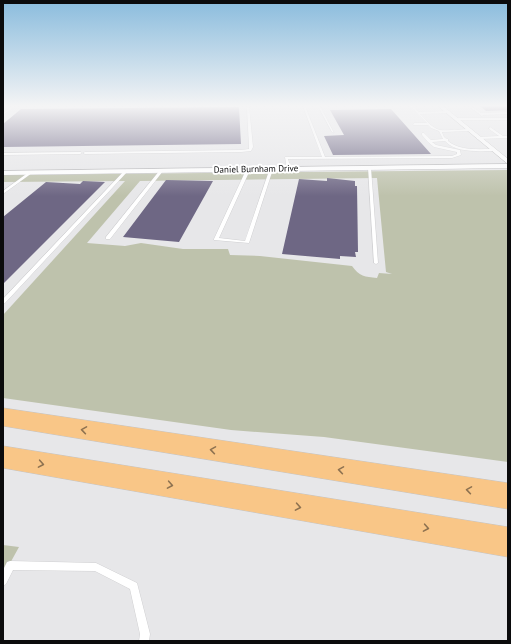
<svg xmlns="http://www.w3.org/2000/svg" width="511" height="644" font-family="'PT Sans',sans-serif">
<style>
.green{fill:#bec2ac;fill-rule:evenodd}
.building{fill:#6e6784}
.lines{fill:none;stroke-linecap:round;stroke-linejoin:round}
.service-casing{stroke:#b8b8ba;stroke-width:0.5}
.minor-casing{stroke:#b8b8ba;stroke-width:1}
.motorway-casing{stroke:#c4c4c5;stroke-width:1}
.service{fill:#fff;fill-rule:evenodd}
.minor{fill:#fff;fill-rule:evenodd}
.motorway{fill:#f9c687;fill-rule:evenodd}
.oneway{stroke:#8e7250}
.labels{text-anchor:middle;stroke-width:4;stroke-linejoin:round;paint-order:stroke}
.far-street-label{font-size:9px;fill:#0b0b0c;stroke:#fff}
</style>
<rect width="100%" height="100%" fill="#e7e7e9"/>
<path class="green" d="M 508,170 L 508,462 L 324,437 L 231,430 L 3,398 L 3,315 L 125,181 L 3,182 L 3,175 ZM 377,178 L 386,272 L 392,274 L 379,273 L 377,278 C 365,277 359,276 352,266 L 260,256 L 230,255 L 228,249 L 183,249 L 141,243 L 125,246 L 87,243 L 140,181 Z
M 3,545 L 19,547 L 3,576 Z"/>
<path class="building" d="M 480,106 L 508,106 L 508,110 L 486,111 Z
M 239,107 L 241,144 L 3,147 L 3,124 L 21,109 Z
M 391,109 L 431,154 L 333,155 L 324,136 L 344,135 L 330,110 Z
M 327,178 L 355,181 L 355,186 L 357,186 L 358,252 L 355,252 L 356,257 L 340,256 L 340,259 L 282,254 L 299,179 L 327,181 Z
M 166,180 L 213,181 L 179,242 L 123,237 Z
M 83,181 L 105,182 L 3,284 L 3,217 L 46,182 L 80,184 Z"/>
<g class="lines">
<g class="service-casing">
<path id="service" d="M 13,106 L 15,106 L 3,115 L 3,113 Z
M 247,106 L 249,106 L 253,147 L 251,151 L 241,152 L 85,154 L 83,153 L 85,152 L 241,150 L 249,149 L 249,147 Z
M 303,106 L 305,106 L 325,157 L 452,156 L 457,154 L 457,152 L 434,147 L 428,142 L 422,135 L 422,133 L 424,133 L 431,140 L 443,139 L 439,131 L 431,128 L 428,125 L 413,125 L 414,123 L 427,123 L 410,106 L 412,106 L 419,112 L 450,111 L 449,113 L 420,114 C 426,120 432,128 440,130 C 446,131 463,129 470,129 L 471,130 L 470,131 L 442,132 C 443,135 444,139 448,139 L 448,141 C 460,151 478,149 493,149 L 495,150 L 493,151 C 478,151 456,153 445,141 L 432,142 L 436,145 L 460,150 L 461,155 L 452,158 L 288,159 L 291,169 L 289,170 L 287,169 L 285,157 L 322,157 Z
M 318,106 L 320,106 L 334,133 L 332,132 Z
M 374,106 L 376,106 L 378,108 L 376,109 Z
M 469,106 L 471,106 L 481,113 L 508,112 L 508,114 L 483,115 L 482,116 Z
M 456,118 L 508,118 L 508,120 L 455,120 Z
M 490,127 L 503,136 L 508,136 L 508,138 L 477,139 L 477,137 L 478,137 L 499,136 L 489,129 Z
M 81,152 L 82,153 L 80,154 L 3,155 L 3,153 Z
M 368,167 L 371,168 L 378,263 L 376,264 L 374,263 Z
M 270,168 L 273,169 L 249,243 L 214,240 L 214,239 L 246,170 L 248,169 L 250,170 L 219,238 L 245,241 Z
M 125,170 L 128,171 L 5,303 L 3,304 L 3,299 Z
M 160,170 L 163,171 L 110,239 L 106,239 L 106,237 Z
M 29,172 L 32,173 L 3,194 L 3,191 Z
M 10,561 L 96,563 L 137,583 L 150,634 L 149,641 L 139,641 L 140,634 L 130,589 L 95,571 L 13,570 L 6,584 L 3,586 L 3,570 L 7,562 Z"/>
</g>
<g class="minor-casing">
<path id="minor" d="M 438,106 L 443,106 L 508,159 L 508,164 Z
M 508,164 L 508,168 L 3,175 L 3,171 Z"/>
</g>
<g class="motorway-casing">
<path id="motorway" d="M 3,408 L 508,483 L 508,509 L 3,426 Z
M 3,446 L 508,527 L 508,557 L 3,468 Z"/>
</g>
<use href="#service" class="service"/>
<use href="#minor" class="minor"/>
<use href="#motorway" class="motorway"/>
</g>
<defs><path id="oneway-chevron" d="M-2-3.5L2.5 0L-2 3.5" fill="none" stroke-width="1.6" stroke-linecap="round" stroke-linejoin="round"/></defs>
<g class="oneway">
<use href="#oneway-chevron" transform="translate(84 430) rotate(-171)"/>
<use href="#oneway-chevron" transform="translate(213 450) rotate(-171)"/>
<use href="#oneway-chevron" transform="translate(41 464) rotate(10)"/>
<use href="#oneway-chevron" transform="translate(341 470) rotate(-171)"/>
<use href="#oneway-chevron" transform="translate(170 485) rotate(10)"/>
<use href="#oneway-chevron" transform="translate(469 490) rotate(-171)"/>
<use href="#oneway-chevron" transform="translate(298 507) rotate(10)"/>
<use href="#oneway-chevron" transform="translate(426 528) rotate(10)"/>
</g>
<linearGradient id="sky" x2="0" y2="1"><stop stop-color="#8abcdd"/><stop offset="0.54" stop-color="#f4f4f5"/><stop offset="1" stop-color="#f4f4f5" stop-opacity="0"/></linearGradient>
<rect width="511" height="196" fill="url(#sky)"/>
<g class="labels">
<g class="far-street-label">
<text transform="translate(256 169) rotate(-1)" y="3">Daniel Burnham Drive</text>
</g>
</g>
<rect width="511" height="644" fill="none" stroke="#0b0b0c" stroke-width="8"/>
</svg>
